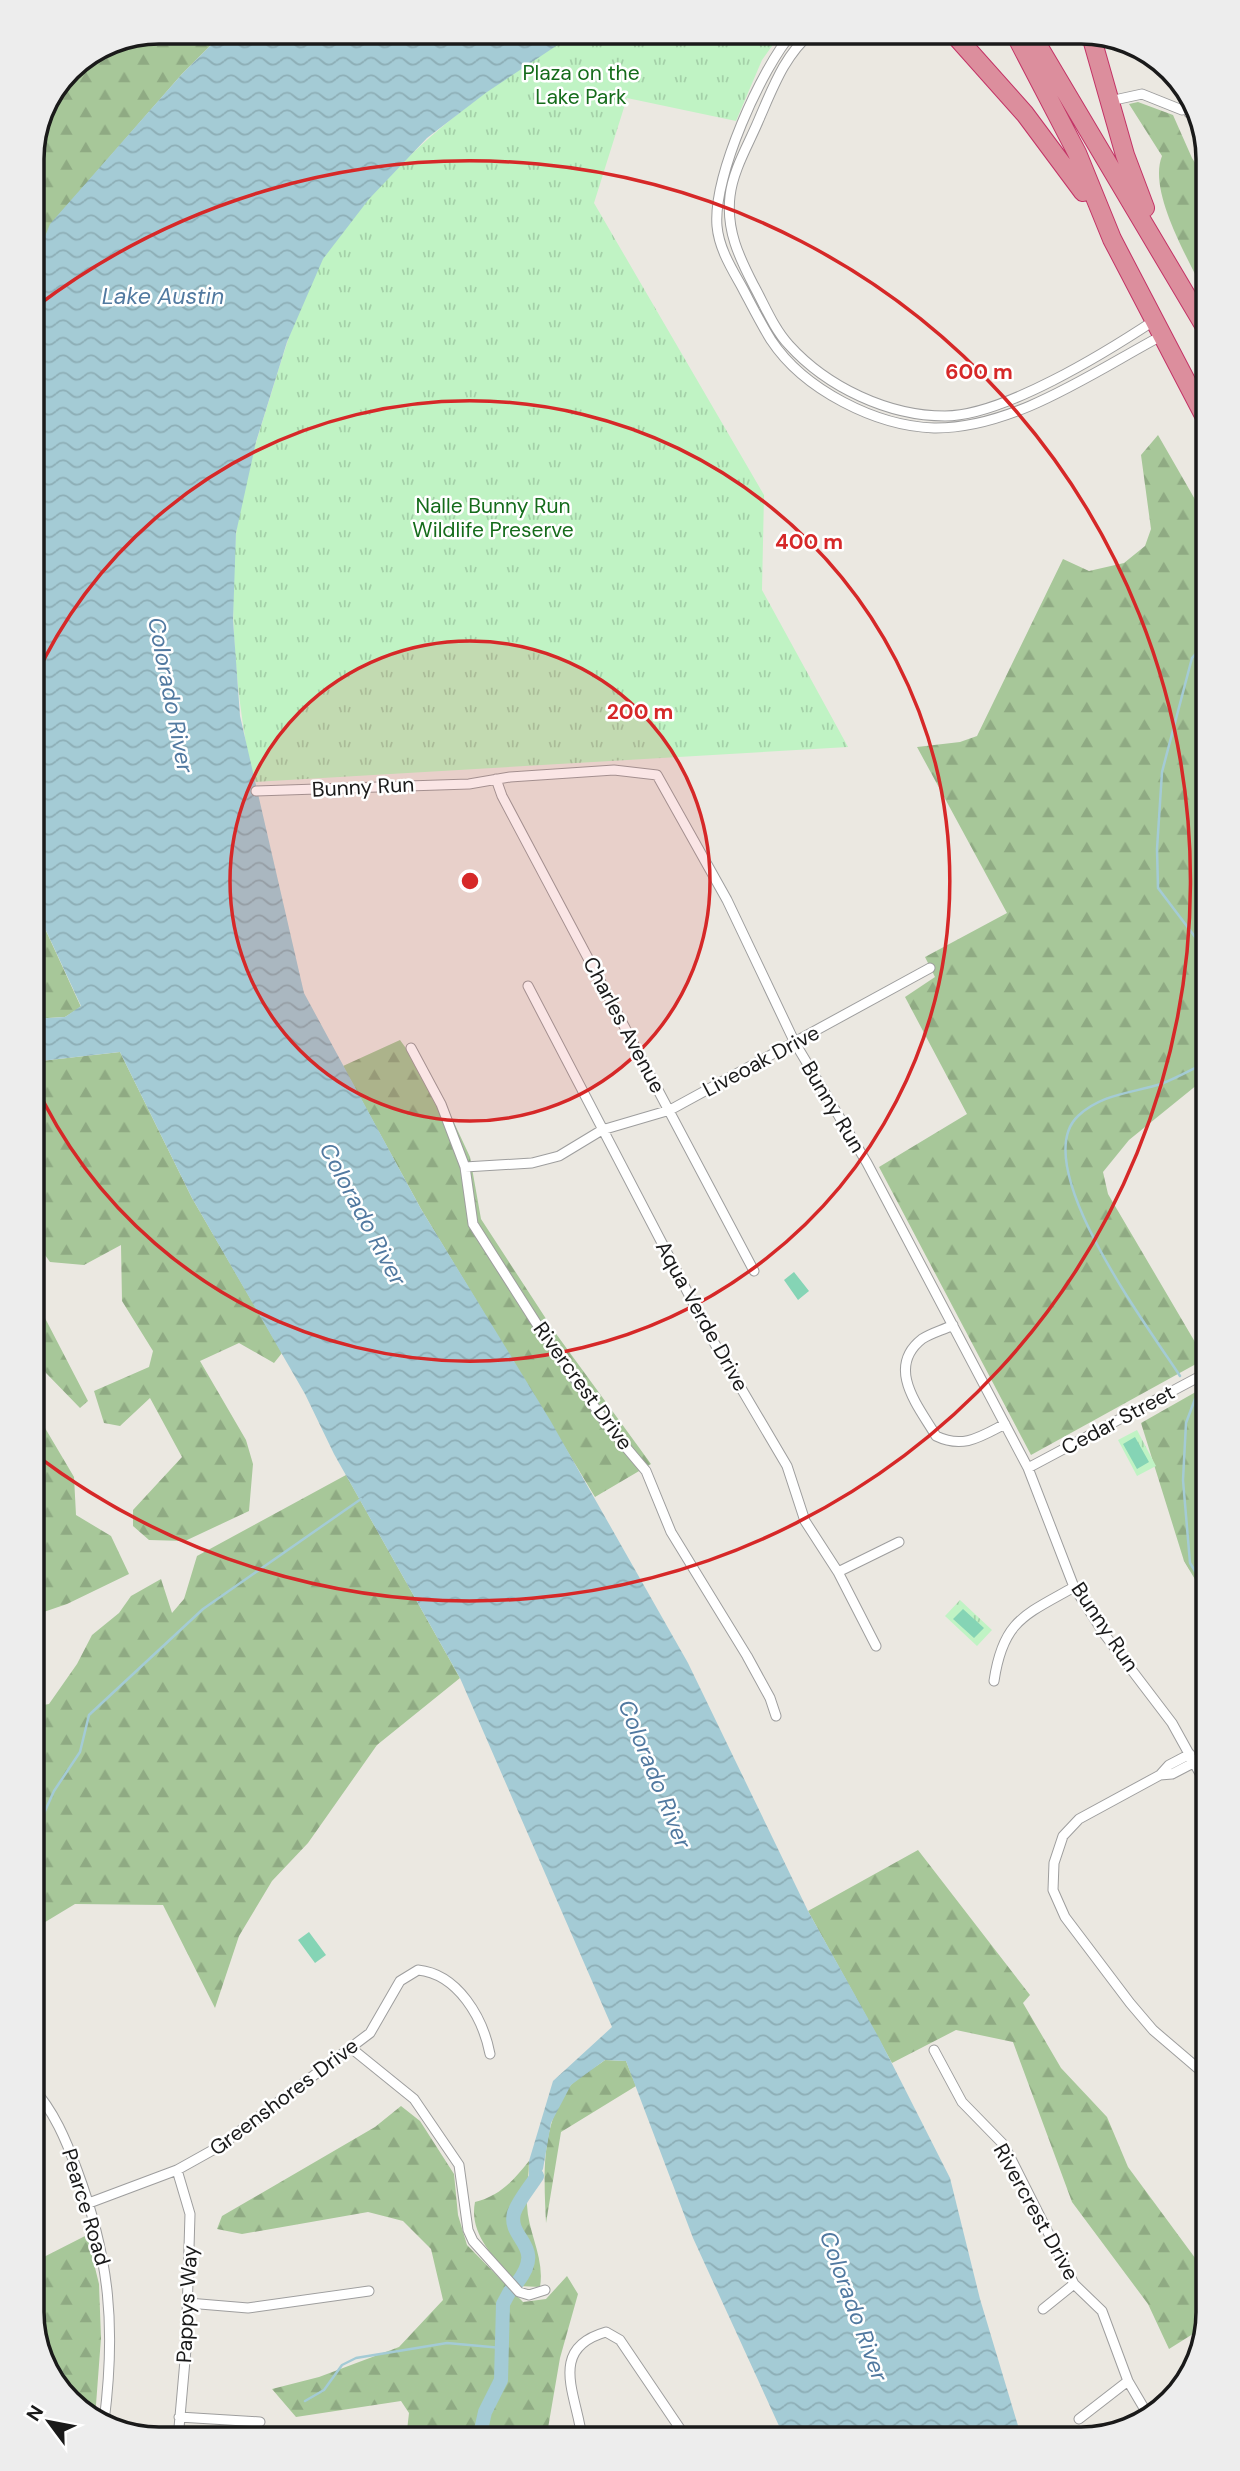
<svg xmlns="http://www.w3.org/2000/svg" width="1240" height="2471" font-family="'DM Sans',sans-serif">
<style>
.forest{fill:url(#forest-firs)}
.park{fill:url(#park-tufts)}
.pitch{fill:#85d4b5}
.water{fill:url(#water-waves)}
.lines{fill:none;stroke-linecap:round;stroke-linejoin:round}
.stream{stroke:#a4cbd5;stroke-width:2.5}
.river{stroke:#a4cbd5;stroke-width:14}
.street-casing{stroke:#9e9e9e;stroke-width:11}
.highway-casing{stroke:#c33366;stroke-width:20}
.street{stroke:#fff;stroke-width:9}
.highway{stroke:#dc8e9d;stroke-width:18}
.ring{fill:none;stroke:#d62828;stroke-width:3.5}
.labels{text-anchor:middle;stroke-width:5;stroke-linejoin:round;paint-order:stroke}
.park-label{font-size:21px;fill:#156c1b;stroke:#fff}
.street-label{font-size:21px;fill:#1a1a1a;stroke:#fff}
.water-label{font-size:23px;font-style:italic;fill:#5179a0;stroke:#fff}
.rim{fill:none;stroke:#1a1a1a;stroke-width:3.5}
.centre{fill:#d62828;stroke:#fff;stroke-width:3.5}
.ring-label{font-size:21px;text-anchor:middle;font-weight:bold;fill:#d62828;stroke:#fff;stroke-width:5;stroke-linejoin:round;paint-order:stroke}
</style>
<defs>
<pattern id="forest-firs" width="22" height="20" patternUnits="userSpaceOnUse" patternTransform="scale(1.75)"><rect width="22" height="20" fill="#a7c799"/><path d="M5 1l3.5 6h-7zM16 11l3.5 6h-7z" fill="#8faa83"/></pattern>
<pattern id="park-tufts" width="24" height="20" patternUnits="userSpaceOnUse" patternTransform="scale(1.75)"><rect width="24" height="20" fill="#c0f3c4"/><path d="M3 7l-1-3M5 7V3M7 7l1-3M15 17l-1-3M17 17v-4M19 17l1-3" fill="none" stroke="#a4d0a8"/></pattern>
<pattern id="water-waves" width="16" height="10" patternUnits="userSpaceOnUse" patternTransform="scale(1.75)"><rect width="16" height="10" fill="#a4cbd5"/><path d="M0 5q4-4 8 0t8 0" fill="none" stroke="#8daeb6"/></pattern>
</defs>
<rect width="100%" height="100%" fill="#ebe8e1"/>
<path class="forest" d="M 159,32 L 224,32 L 182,74 L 51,224 L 32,269 L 32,151 L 69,69 L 111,41 Z
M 1138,102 L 1173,115 L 1192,158 L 1203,175 L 1208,175 L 1208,300 C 1192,265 1147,193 1162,156 L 1129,104 Z
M 1158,435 L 1208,522 L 1208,838 L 1205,856 L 1208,863 L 1208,1076 L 1129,1140 L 1103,1172 L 1108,1194 L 1205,1359 L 1031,1455 L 879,1167 L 967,1114 L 905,997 L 935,977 L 925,957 L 1007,913 L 917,747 L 960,742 L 977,736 L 1063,559 L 1089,571 L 1124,563 L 1145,546 L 1151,529 L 1141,455 Z
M 32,892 L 36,909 L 81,1007 L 65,1017 L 32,1019 Z
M 400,1040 L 443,1099 L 470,1157 L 481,1219 L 554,1331 L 651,1464 L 595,1497 L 421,1209 L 343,1066 Z
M 120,1052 L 192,1198 L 282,1353 L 274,1363 L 239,1343 L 200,1361 L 246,1440 L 253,1464 L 249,1511 L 185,1541 L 149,1540 L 133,1526 L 133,1510 L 182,1457 L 150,1398 L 120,1426 L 104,1423 L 94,1391 L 149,1367 L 153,1351 L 122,1301 L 121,1245 L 84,1265 L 50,1262 L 32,1237 L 32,1062 Z
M 32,1293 L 88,1401 L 80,1408 L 46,1373 L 32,1346 Z
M 1208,1385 L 1208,1601 L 1184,1561 L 1141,1423 Z
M 32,1406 L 74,1477 L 76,1515 L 111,1536 L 129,1574 L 67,1604 L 32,1616 Z
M 346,1475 L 460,1678 L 377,1745 L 308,1843 L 272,1881 L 239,1936 L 215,2008 L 163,1905 L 75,1904 L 32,1930 L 32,1707 L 49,1704 L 77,1664 L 92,1635 L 119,1613 L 131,1596 L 161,1579 L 172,1613 L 184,1599 L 197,1556 Z
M 918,1850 L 1030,1995 L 1023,2003 L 1061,2068 L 1107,2117 L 1128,2167 L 1201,2266 L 1208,2279 L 1208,2312 L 1204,2327 L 1169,2349 L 1148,2304 L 1072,2202 L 1013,2042 L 956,2030 L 892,2063 L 808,1911 Z
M 605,2060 L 626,2061 L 636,2086 L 561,2132 L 546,2223 C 544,2178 540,2125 570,2086 C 578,2076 595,2068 605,2060 Z
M 401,2106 L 420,2121 L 454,2174 L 458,2215 L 467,2245 L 523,2302 L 546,2299 L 567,2276 L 578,2294 L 560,2358 L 547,2434 L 543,2439 L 406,2439 L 409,2413 L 401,2401 L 296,2417 L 272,2389 L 319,2377 L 399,2347 L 443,2300 L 431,2249 L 403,2221 L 368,2212 L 242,2234 L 217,2229 L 222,2216 L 375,2127 Z
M 529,2161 C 529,2176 526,2191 527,2205 C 528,2233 545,2258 540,2287 L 518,2286 C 499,2262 468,2236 475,2202 C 500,2196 513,2181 529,2161 Z
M 87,2235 L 99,2284 L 101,2338 L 95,2418 L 82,2413 L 41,2360 L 32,2312 L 32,2263 Z"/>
<path class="park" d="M 577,32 L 782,32 L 762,60 L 736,121 L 627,98 L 594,203 L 764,495 L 762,590 L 848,747 L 253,782 C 237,701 228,618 236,535 C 241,483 260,431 275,381 C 287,343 302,293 323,258 C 377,171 489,82 577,32 Z
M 1137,1430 L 1156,1466 L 1137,1476 L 1118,1440 Z
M 960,1600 L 992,1630 L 977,1646 L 945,1616 Z
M 33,2321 L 89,2416 L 82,2413 L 41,2360 Z"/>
<path class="pitch" d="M 794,1272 L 809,1291 L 798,1300 L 784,1280 Z
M 1135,1437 L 1149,1462 L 1137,1469 L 1123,1444 Z
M 963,1609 L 984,1628 L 974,1638 L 953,1619 Z
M 309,1932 L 326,1955 L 315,1963 L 298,1940 Z"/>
<path class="water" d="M 224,32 L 577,32 L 487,92 L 427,138 L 369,199 L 323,259 L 287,342 L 256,442 L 236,533 L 233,620 L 240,716 L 304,993 L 421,1209 L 550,1420 L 688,1663 L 808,1911 L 879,2038 L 950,2178 L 980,2299 L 1022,2439 L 785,2439 L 693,2238 L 626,2061 L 605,2060 L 571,2085 L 551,2123 L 543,2169 L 529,2194 L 529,2161 L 553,2081 L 612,2027 L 460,1678 L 334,1454 L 305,1394 L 192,1198 L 120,1052 L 32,1062 L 32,1019 L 65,1017 L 81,1006 L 36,909 L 32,892 L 32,269 L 50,224 L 182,74 Z"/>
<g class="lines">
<path class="stream" d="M 1208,251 L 1197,219 L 1208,202
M 1208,954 L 1158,888 L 1157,849 L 1162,772 L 1192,658 L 1208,640
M 1180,1376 C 1151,1331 1026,1165 1078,1116 C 1101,1094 1132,1093 1161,1084 C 1174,1079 1187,1072 1199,1066 L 1208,1041
M 1195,1399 L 1186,1423 L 1183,1480 L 1190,1563 L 1208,1592
M 32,1840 L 54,1791 L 80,1752 L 89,1715 L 203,1609 L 361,1499
M 305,2401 L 324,2390 L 342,2365 L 356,2358 L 447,2343 L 502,2348"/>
<path class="river" d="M 517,2283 C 547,2245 507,2240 514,2213 C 518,2201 530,2187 537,2176
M 479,2439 L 485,2412 L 501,2380 L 503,2304 L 510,2291"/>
<g class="street-casing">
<path id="street" d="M 793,32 C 761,69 713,176 717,226 C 719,249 732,269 743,289 C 752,306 761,324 771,340 C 804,390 876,426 934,428 C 1014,429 1095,371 1163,335
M 812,32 C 785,55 774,85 760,117 C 750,142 733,169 730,196 C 726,230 739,257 754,286 C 765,306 774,329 789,345 C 827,387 888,416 945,416 C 1003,416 1105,353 1155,320
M 1110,101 L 1142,94 L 1182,110
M 1189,113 L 1201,119
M 496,779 L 502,796 L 754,1271
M 256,791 L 469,784 L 510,777 L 614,770 L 657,775 L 727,900 L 795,1043 L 867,1163 L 1028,1468 L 1074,1587 L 1105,1635 L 1172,1723 L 1208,1788
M 528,986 L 712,1339 L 787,1466 L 805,1521 L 838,1572 L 876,1646
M 411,1048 L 441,1104 L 465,1167 L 473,1224 L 540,1329 L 608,1426 L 646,1471 L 671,1532 L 747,1656 L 770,1698 L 776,1716
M 465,1167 L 532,1163 L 559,1156 L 602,1130 L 670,1110 L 930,968
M 953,1325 C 943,1330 931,1333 922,1339 C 885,1368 919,1407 936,1436 C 963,1449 980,1437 1005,1424
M 1028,1468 L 1208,1372
M 838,1572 L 899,1542
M 994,1681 C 1003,1620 1025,1615 1074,1587
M 1195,1762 L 1172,1774 L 1160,1775 L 1079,1819 L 1063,1836 L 1054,1863 L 1053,1890 L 1065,1917 L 1130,2003 L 1153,2030 L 1208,2077
M 1160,1775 L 1169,1765 L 1190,1754
M 351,2048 L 414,2099 L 459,2165 L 468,2230 L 473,2241 L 519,2292 L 529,2295 L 545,2290
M 934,2050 L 962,2102 L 1004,2145 L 1074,2284 L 1102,2311 L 1128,2381 L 1148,2415
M 32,2087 C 54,2111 66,2140 77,2170 C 110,2259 116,2328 104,2422
M 177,2170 L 190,2214 L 186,2349 L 178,2439
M 89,2203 L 177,2170 L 220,2146 L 370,2033 L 400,1981 L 418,1970 C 458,1974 483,2018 490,2054
M 188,2303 L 248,2308 L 369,2291
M 1043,2309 L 1074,2284
M 179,2417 L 260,2422
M 1079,2419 L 1128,2381
M 582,2439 C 578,2397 546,2349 606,2332 L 620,2340 L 687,2439"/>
</g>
<g class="highway-casing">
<path id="highway" d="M 952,32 L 1025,114 L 1083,192
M 1014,32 L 1077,153 L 1112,239 L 1208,423
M 1030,32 L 1208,332
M 1090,32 L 1125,155 L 1145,208"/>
</g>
<use href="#street" class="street"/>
<use href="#highway" class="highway"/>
</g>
<circle cx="470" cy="881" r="240" fill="#d62828" fill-opacity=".12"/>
<g class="ring">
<circle cx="470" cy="881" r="240"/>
<path d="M33 682A480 480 0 1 1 33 1080"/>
<path d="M37 306A720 720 0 1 1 32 1452"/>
</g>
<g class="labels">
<g class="park-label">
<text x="581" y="80">Plaza on the<tspan x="581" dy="24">Lake Park</tspan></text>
<text x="493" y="513">Nalle Bunny Run<tspan x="493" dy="24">Wildlife Preserve</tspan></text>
</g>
<g class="street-label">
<text transform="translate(363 787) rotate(-3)" y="7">Bunny Run</text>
<text transform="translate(624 1025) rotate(62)" y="7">Charles Avenue</text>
<text transform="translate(761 1061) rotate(-28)" y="7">Liveoak Drive</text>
<text transform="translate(833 1107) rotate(59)" y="7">Bunny Run</text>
<text transform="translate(702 1316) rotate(61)" y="7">Aqua Verde Drive</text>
<text transform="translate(583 1386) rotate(54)" y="7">Rivercrest Drive</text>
<text transform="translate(1118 1420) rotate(-28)" y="7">Cedar Street</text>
<text transform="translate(1105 1627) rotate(56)" y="7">Bunny Run</text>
<text transform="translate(284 2097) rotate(-37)" y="7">Greenshores Drive</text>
<text transform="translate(86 2207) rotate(73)" y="7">Pearce Road</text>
<text transform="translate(1036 2212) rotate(61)" y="7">Rivercrest Drive</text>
<text transform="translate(187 2304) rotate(-87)" y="7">Pappys Way</text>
</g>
<g class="water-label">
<text x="163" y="304">Lake Austin</text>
<text transform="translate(171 695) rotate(79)" y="8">Colorado River</text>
<text transform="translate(363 1214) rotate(62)" y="8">Colorado River</text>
<text transform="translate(655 1774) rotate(68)" y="8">Colorado River</text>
<text transform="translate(854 2306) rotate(70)" y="8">Colorado River</text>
</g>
</g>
<path d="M0 0H1240V2471H0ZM159 44H1081A115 115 0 0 1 1196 159V2312A115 115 0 0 1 1081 2427H159A115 115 0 0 1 44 2312V159A115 115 0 0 1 159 44Z" fill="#ededed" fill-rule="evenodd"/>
<path class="rim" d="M159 44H1081A115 115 0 0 1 1196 159V2312A115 115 0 0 1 1081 2427H159A115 115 0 0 1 44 2312V159A115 115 0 0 1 159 44Z"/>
<circle cx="470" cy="881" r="10" class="centre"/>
<g class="ring-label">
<text x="979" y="379">600 m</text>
<text x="809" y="549">400 m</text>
<text x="640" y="719">200 m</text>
</g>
<g transform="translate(49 2422) rotate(302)" stroke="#ffffff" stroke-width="5" paint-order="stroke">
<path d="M0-5L12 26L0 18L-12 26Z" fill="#1a1a1a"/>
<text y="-10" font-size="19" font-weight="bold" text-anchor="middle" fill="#1a1a1a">N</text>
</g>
</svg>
